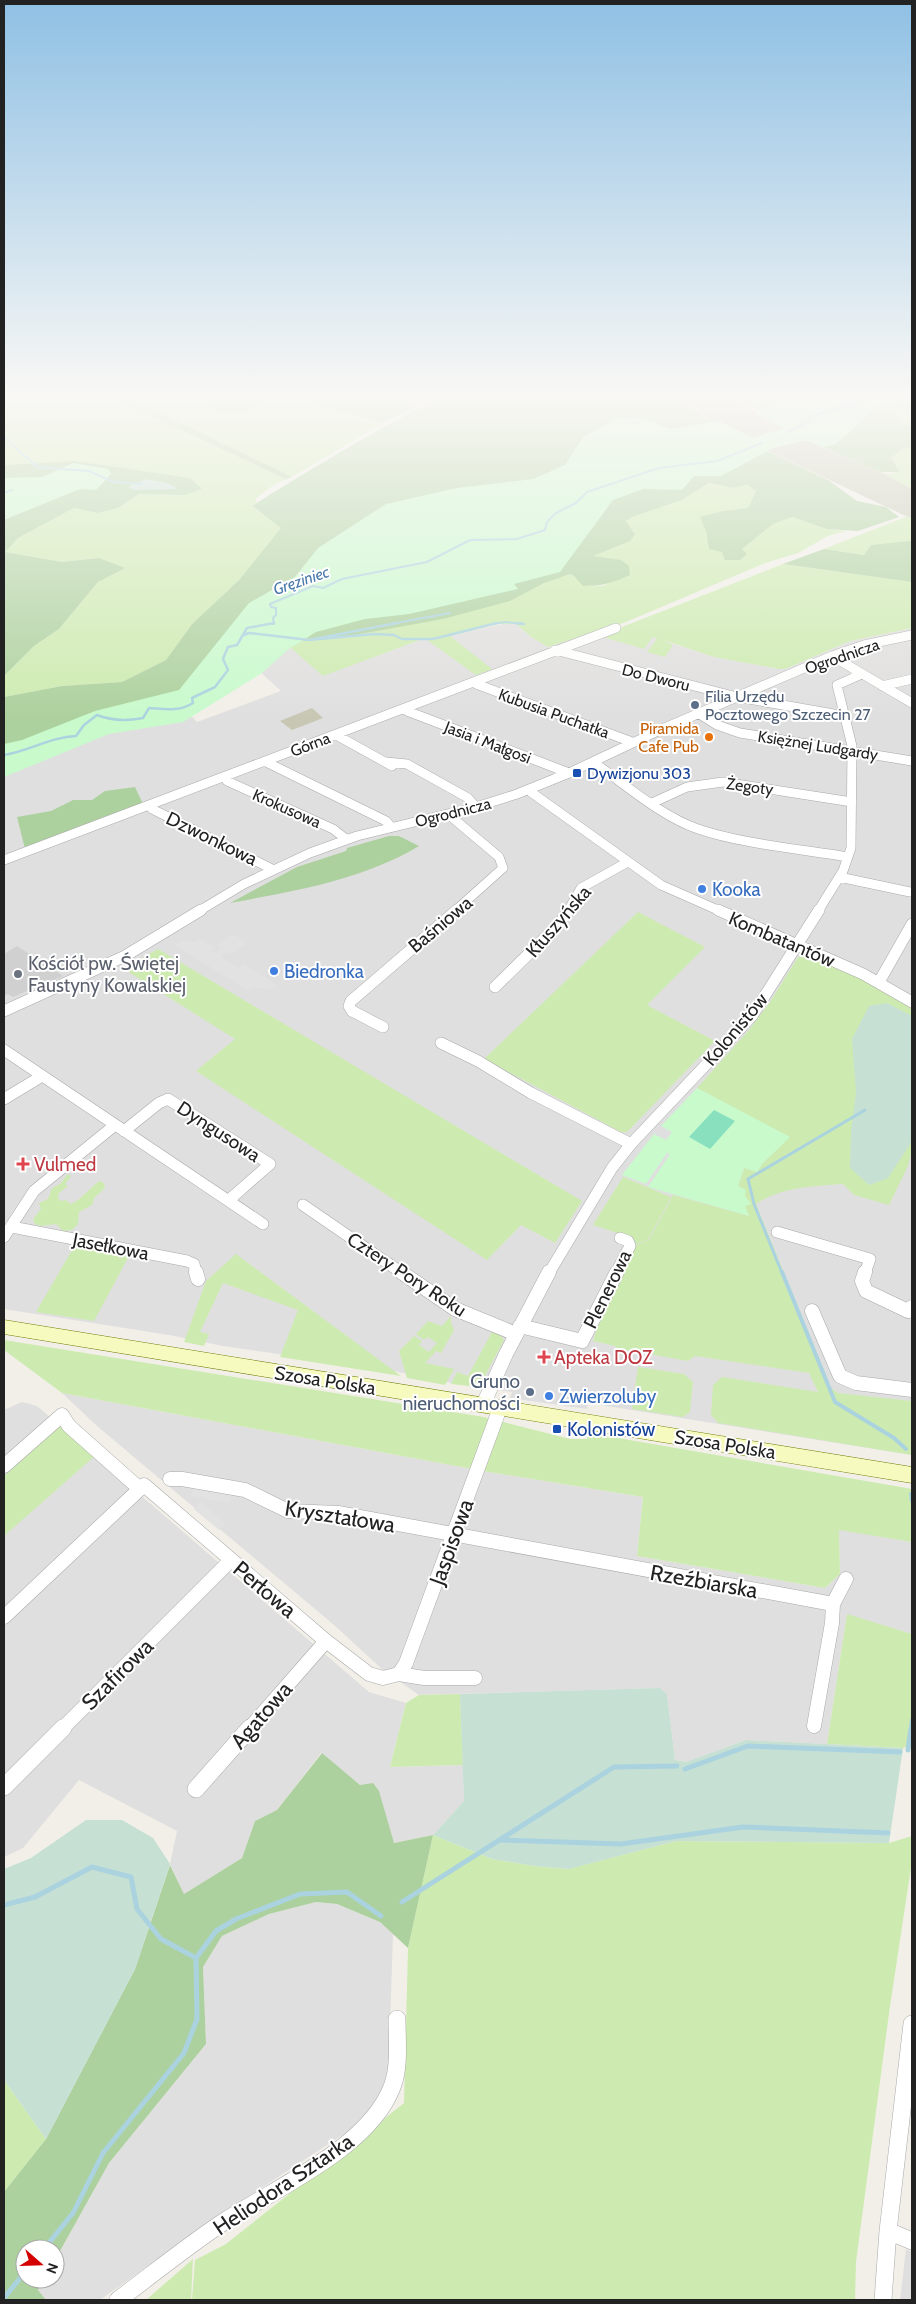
<svg xmlns="http://www.w3.org/2000/svg" width="916" height="2304" font-family="Cabin,sans-serif">
<style>
.residential{fill:#e0dfdf}
.religious{fill:#d0d0d0}
.construction{fill:#c7c7b4}
.grass{fill:#cdebb0}
.forest{fill:#add19e}
.wetland{fill:#c6e0d4}
.park{fill:#c8facc}
.pitch{fill:#88e0be}
.parking{fill:#e2e2e2}
.lines{fill:none;stroke-linecap:round;stroke-linejoin:round}
.stream-far4{stroke:#aad3df;stroke-width:2}
.stream-far3{stroke:#aad3df;stroke-width:2.5}
.stream-far2{stroke:#aad3df;stroke-width:3}
.stream-far1{stroke:#aad3df;stroke-width:4}
.stream{stroke:#aad3df;stroke-width:5}
.street-far3-casing{stroke:#a9a9a9;stroke-width:10}
.street-far2-casing{stroke:#a9a9a9;stroke-width:12}
.street-far1-casing{stroke:#a9a9a9;stroke-width:15}
.street-casing{stroke:#a9a9a9;stroke-width:18}
.secondary-casing{stroke:#707d05;stroke-width:1}
.street-far3{stroke:#fff;stroke-width:9}
.street-far2{stroke:#fff;stroke-width:11}
.street-far1{stroke:#fff;stroke-width:14}
.street{stroke:#fff;stroke-width:17}
.secondary{fill:#f7fabf;fill-rule:evenodd}
.service-dot{fill:#5c6f8a;stroke:#fff;stroke-width:2}
.food-dot{fill:#e8710a;stroke:#fff;stroke-width:2}
.transit-dot{fill:#1a4fb4;stroke:#fff;stroke-width:2}
.shop-dot{fill:#3f7fe0;stroke:#fff;stroke-width:2}
.worship-dot{fill:#6b7280;stroke:#fff;stroke-width:2}
.health-dot{fill:#e0444e;stroke:#fff;stroke-width:2}
.labels{text-anchor:middle;stroke-width:4;stroke-linejoin:round;paint-order:stroke}
.far-water-label{font-size:16px;font-style:italic;fill:#4a7aab;stroke:#fff}
.far-street-label{font-size:16px;fill:#222;stroke:#fff}
.far-service-label{font-size:16px;fill:#4e5e75;stroke:#fff;text-anchor:start}
.far-food-label{font-size:16px;fill:#c56008;stroke:#fff;text-anchor:end}
.far-transit-label{font-size:16px;fill:#164399;stroke:#fff;text-anchor:start}
.street-label{font-size:19px;fill:#222;stroke:#fff}
.shop-label{font-size:19px;fill:#366cbe;stroke:#fff;text-anchor:start}
.worship-label{font-size:19px;fill:#5b616d;stroke:#fff;text-anchor:start}
.health-label{font-size:19px;fill:#be3a42;stroke:#fff;text-anchor:start}
.service-label{font-size:19px;fill:#4e5e75;stroke:#fff;text-anchor:end}
.transit-label{font-size:19px;fill:#164399;stroke:#fff;text-anchor:start}
.near-street-label{font-size:22px;fill:#222;stroke:#fff}
</style>
<rect width="100%" height="100%" fill="#f2efe9"/>
<path class="residential" d="M 507,623 L 516,624 L 531,637 L 594,634 L 653,637 L 714,657 L 779,669 L 785,669 L 850,641 L 912,628 L 912,1455 L 588,1403 L 587,1409 L 510,1398 L 512,1392 L 451,1383 L 394,1371 L 223,1346 L 169,1335 L 4,1309 L 4,760 L 187,711 L 197,722 L 281,691 L 233,647 L 250,634 L 369,659 L 420,640 L 440,638 Z
M 62,1393 L 483,1471 L 643,1497 L 637,1556 L 825,1588 L 840,1574 L 839,1529 L 912,1542 L 912,1634 L 847,1615 L 827,1744 L 746,1740 L 686,1762 L 675,1760 L 667,1694 L 660,1688 L 419,1695 L 383,1670 L 334,1625 L 97,1426 Z
M 22,1402 L 37,1406 L 369,1692 L 406,1703 L 390,1767 L 463,1765 L 464,1801 L 433,1835 L 394,1843 L 360,1785 L 321,1753 L 277,1810 L 255,1821 L 242,1858 L 184,1894 L 170,1864 L 177,1831 L 79,1780 L 23,1848 L 4,1857 L 4,1410 Z
M 316,1902 L 337,1904 L 380,1922 L 393,1934 L 388,2085 L 365,2120 L 220,2215 L 100,2300 L 46,2300 L 38,2290 L 44,2279 L 55,2279 L 55,2260 L 109,2163 L 206,2044 L 203,1967 L 222,1936 L 269,1914 Z
M 906,2249 L 912,2252 L 912,2300 L 900,2300 Z"/>
<path class="religious" d="M 17,946 L 63,976 L 13,997 L 8,994 L 4,996 L 4,954 Z"/>
<path class="construction" d="M 666,396 L 727,396 L 808,441 L 880,472 L 912,489 L 912,519 L 764,449 L 725,425 L 708,419 L 699,411 Z
M 312,708 L 323,718 L 292,730 L 280,721 Z"/>
<path class="grass" d="M 4,396 L 324,396 L 318,397 L 313,403 L 383,423 L 292,477 L 275,484 L 255,499 L 257,503 L 252,507 L 282,528 L 239,580 L 192,624 L 166,660 L 122,682 L 62,686 L 4,697 L 4,676 L 34,646 L 59,629 L 98,582 L 99,558 L 62,562 L 4,552 L 18,538 L 74,508 L 98,513 L 118,508 L 139,494 L 185,495 L 201,489 L 74,461 L 4,465 Z
M 881,396 L 912,396 L 912,427 L 898,421 L 899,415 L 861,406 Z
M 912,447 L 912,489 L 880,472 L 888,474 L 900,472 L 891,458 L 902,449 Z
M 709,483 L 733,488 L 747,485 L 756,491 L 748,508 L 723,511 L 706,531 L 709,549 L 741,549 L 773,524 L 792,517 L 827,529 L 846,531 L 828,536 L 798,553 L 765,563 L 626,622 L 548,647 L 531,637 L 516,624 L 499,624 L 450,636 L 492,669 L 476,675 L 427,640 L 420,640 L 323,676 L 278,637 L 338,638 L 370,632 L 570,574 L 574,576 L 583,586 L 602,586 L 630,575 L 603,559 L 593,556 L 635,534 L 626,521 L 632,517 L 682,500 Z
M 908,516 L 912,519 L 912,542 L 864,555 L 824,549 Z
M 783,564 L 912,582 L 912,628 L 850,641 L 785,669 L 779,669 L 714,657 L 663,640 L 673,645 L 665,657 L 647,652 L 657,639 L 653,637 L 644,649 L 599,636 Z
M 638,912 L 705,947 L 647,1005 L 715,1041 L 627,1132 L 621,1132 L 484,1059 Z
M 158,949 L 582,1201 L 555,1243 L 521,1225 L 487,1260 L 196,1071 L 235,1039 L 127,971 L 128,966 Z
M 807,955 L 877,986 L 912,1009 L 912,1150 L 908,1166 L 889,1205 L 854,1195 L 843,1184 C 814,1186 781,1187 756,1204 L 831,1388 L 838,1393 L 912,1401 L 912,1455 L 718,1423 L 711,1415 L 713,1385 L 722,1377 L 818,1392 L 809,1373 L 695,1356 L 688,1361 L 617,1348 L 615,1346 L 593,1341 L 599,1322 L 636,1245 L 649,1240 L 673,1195 L 749,1216 L 744,1205 L 751,1204 L 738,1187 L 744,1168 L 757,1172 L 762,1164 L 789,1137 L 697,1088 L 749,1030 L 770,1002 L 798,957 Z
M 68,1174 L 71,1176 L 65,1184 L 68,1186 L 59,1193 L 58,1198 L 61,1201 L 66,1200 L 71,1204 L 78,1200 L 99,1181 L 104,1183 L 105,1188 L 94,1198 L 92,1205 L 79,1212 L 78,1224 L 72,1230 L 63,1231 L 56,1224 L 41,1226 L 35,1224 L 33,1219 L 41,1209 L 39,1203 L 48,1199 L 52,1188 L 60,1184 Z
M 623,1177 L 671,1197 L 648,1240 L 636,1244 L 633,1238 L 593,1225 Z
M 75,1245 L 129,1256 L 94,1321 L 36,1312 Z
M 236,1254 L 401,1376 L 280,1357 L 298,1310 L 223,1283 L 200,1332 L 209,1334 L 204,1346 L 184,1342 L 206,1281 Z
M 451,1316 L 451,1323 L 454,1330 L 441,1353 L 436,1351 L 425,1363 L 454,1369 L 445,1385 L 407,1378 L 399,1351 L 414,1336 L 422,1341 L 419,1345 L 429,1352 L 437,1343 L 428,1337 L 424,1340 L 416,1334 L 428,1321 L 442,1326 Z
M 492,1332 L 499,1334 L 504,1340 L 479,1387 L 451,1384 L 457,1372 L 468,1376 Z
M 4,1340 L 484,1417 L 570,1439 L 587,1439 L 589,1433 L 912,1489 L 912,1542 L 839,1530 L 840,1574 L 825,1588 L 637,1556 L 643,1497 L 483,1471 L 62,1393 L 4,1350 Z
M 638,1367 L 684,1374 L 693,1382 L 690,1412 L 683,1417 L 632,1409 Z
M 60,1426 L 96,1455 L 4,1536 L 4,1476 Z
M 847,1614 L 912,1634 L 912,1745 L 903,1748 L 827,1744 Z
M 460,1694 L 463,1765 L 390,1767 L 406,1703 L 419,1695 Z
M 433,1835 L 492,1859 L 535,1866 L 568,1869 L 676,1841 L 889,1843 L 912,1836 L 912,1861 L 890,2006 L 856,2262 L 855,2300 L 192,2300 L 195,2260 L 226,2244 L 404,2103 L 408,1948 Z
M 4,2080 L 46,2139 L 4,2192 Z
M 193,2259 L 191,2300 L 146,2300 Z"/>
<path class="forest" d="M 109,396 L 123,396 L 147,407 L 292,477 L 286,479 Z
M 200,396 L 313,396 L 286,402 L 269,400 L 258,405 L 248,412 L 240,414 L 221,412 L 205,403 Z
M 324,396 L 382,396 L 419,405 L 383,423 L 312,403 L 318,397 Z
M 443,396 L 477,396 L 484,401 L 497,396 L 665,396 L 697,411 L 707,419 L 724,425 L 763,449 L 828,480 L 857,501 L 886,507 L 899,517 L 858,531 L 827,529 L 792,517 L 773,524 L 742,549 L 747,554 L 740,560 L 725,560 L 722,552 L 709,549 L 706,531 L 700,517 L 723,511 L 748,508 L 756,491 L 747,485 L 733,488 L 709,483 L 682,500 L 632,517 L 626,521 L 635,534 L 630,541 L 593,556 L 621,560 L 629,566 L 630,575 C 613,583 602,586 583,586 L 574,576 L 570,574 L 544,583 L 510,601 L 443,619 L 338,638 L 315,639 L 280,636 L 223,680 L 4,760 L 4,697 L 62,686 L 122,682 L 166,660 L 192,624 L 239,580 L 281,528 L 252,506 C 314,467 377,429 443,396 Z
M 732,396 L 833,396 L 861,406 L 899,415 L 898,421 L 912,427 L 912,447 L 902,449 L 891,458 L 900,472 L 880,472 L 823,447 L 791,432 L 752,405 Z
M 900,397 L 912,397 L 912,412 L 891,405 L 891,402 Z
M 74,461 L 190,478 L 202,489 L 185,495 L 139,494 L 118,508 L 98,513 L 74,508 L 18,538 L 5,552 L 62,562 L 99,558 L 125,568 L 98,582 L 59,629 L 34,646 L 4,676 L 4,465 Z
M 910,541 L 912,542 L 912,582 L 783,564 L 824,549 L 864,555 L 871,545 Z
M 135,787 L 144,806 L 25,849 L 17,817 L 51,811 L 73,800 L 92,800 L 105,791 Z
M 389,836 L 399,836 L 419,846 C 362,880 295,891 230,903 L 297,867 L 346,851 L 347,848 Z
M 322,1753 L 360,1785 L 373,1783 L 379,1791 L 394,1843 L 433,1835 L 408,1948 L 380,1922 L 337,1904 L 316,1902 L 269,1914 L 222,1936 L 203,1967 L 206,2044 L 109,2163 L 55,2260 L 55,2249 L 25,2249 L 25,2279 L 44,2279 L 38,2290 L 46,2300 L 4,2300 L 4,2192 L 46,2139 L 135,1969 L 170,1865 L 184,1894 L 242,1858 L 255,1821 L 277,1810 Z"/>
<path class="wetland" d="M 146,479 L 167,483 L 178,489 L 134,490 L 128,487 Z
M 887,1003 L 912,1016 L 912,1141 L 888,1178 L 869,1185 L 850,1168 L 851,1132 L 856,1092 L 852,1039 L 869,1006 Z
M 660,1688 L 667,1694 L 675,1760 L 686,1762 L 746,1740 L 903,1748 L 889,1843 L 676,1841 L 569,1869 L 535,1866 L 492,1859 L 433,1835 L 464,1801 L 460,1694 Z
M 86,1820 L 122,1820 L 153,1838 L 170,1864 L 135,1969 L 46,2139 L 4,2080 L 4,1869 L 31,1858 Z"/>
<path class="park" d="M 783,396 L 893,396 L 887,398 L 836,444 L 823,447 L 808,440 L 773,448 L 721,476 L 694,476 L 682,490 L 643,489 L 613,500 L 560,572 L 514,584 L 518,589 L 409,614 L 365,619 L 316,632 L 289,649 L 262,673 L 183,722 L 109,734 L 4,777 L 4,744 L 22,740 L 95,711 L 179,690 L 249,603 L 295,577 L 318,548 L 386,504 L 457,488 L 533,479 L 565,465 L 583,437 L 619,418 L 639,417 L 670,429 L 720,421 L 753,438 L 784,428 L 757,414 L 757,411 C 768,409 772,400 783,396 Z
M 73,463 L 108,469 L 111,474 L 96,490 L 80,489 L 4,520 L 4,478 L 43,477 Z
M 697,1088 L 790,1137 L 762,1164 L 757,1172 L 744,1168 L 738,1186 L 746,1190 L 745,1196 L 751,1204 L 745,1206 L 749,1216 L 648,1187 L 670,1154 L 667,1153 L 646,1184 L 622,1175 L 654,1134 L 666,1140 L 672,1132 L 661,1126 Z"/>
<path class="pitch" d="M 714,1110 L 735,1121 L 710,1149 L 689,1137 Z"/>
<path class="parking" d="M 233,934 L 247,943 L 231,954 L 226,952 L 222,954 L 222,958 L 238,968 L 244,964 L 277,985 L 272,989 L 252,988 L 248,991 L 175,945 L 182,941 L 195,942 L 200,939 L 216,948 L 212,951 L 215,953 L 221,948 L 217,946 Z
M 194,1487 L 232,1495 L 229,1503 L 191,1496 Z
M 200,1502 L 226,1523 L 219,1530 L 194,1509 Z"/>
<g class="lines">
<path class="stream-far4" d="M 788,432 L 802,425 L 812,416 L 859,403 L 872,396
M 4,437 L 37,467 L 89,471 L 114,482 L 142,484
M 4,493 L 12,490
M 272,624 L 274,624 L 273,618 L 276,615 L 276,608 L 271,607 L 270,604 L 313,586 L 323,588 L 342,579 L 427,562 L 470,540 L 517,539 L 545,530 L 547,522 L 556,513 L 576,503 L 587,492 L 659,468 L 717,461 L 762,443
M 391,624 L 450,613
M 492,624 L 506,622 L 524,624"/>
<path class="stream-far3" d="M 516,623 L 524,624
M 244,635 L 249,633 L 309,640 L 397,623
M 309,640 L 374,634 L 394,635 L 402,639 L 433,639 L 497,623
M 4,755 C 29,751 51,737 76,736 L 84,725 L 97,715 C 112,721 127,721 143,718 L 149,708 C 165,709 179,712 193,703 L 192,698 L 215,687 L 228,670 L 223,659 L 228,647 L 237,645 L 247,628 L 274,623"/>
<path class="stream-far2" d="M 782,1273 L 754,1204 L 748,1179 L 865,1110"/>
<path class="stream-far1" d="M 782,1272 L 835,1402 L 894,1438 L 906,1449
M 911,1494 L 912,1501
M 911,1729 L 912,1720"/>
<path class="stream" d="M 908,1750 L 911,1728
M 685,1769 L 748,1746 L 900,1752
M 502,1840 L 621,1844 L 743,1827 L 888,1833
M 402,1902 L 614,1767 L 677,1766
M 4,1905 L 35,1897 L 92,1867 L 131,1877 L 137,1909 L 161,1939 L 196,1958
M 44,2249 L 73,2213 L 103,2153 L 184,2053 L 197,2019 L 196,1958 L 216,1931 L 236,1919 L 300,1894 L 347,1892 L 381,1916
M 4,2298 L 25,2272"/>
<g class="street-far3-casing">
<path id="street-far3" d="M 555,650 L 737,697 L 845,716
M 832,656 L 912,703
M 476,684 L 632,742
M 882,686 L 912,679
M 407,711 L 569,773
M 698,713 L 717,725 L 740,733 L 912,761
M 338,736 L 392,766
M 386,762 L 407,764 L 468,798 L 476,807
M 593,762 C 625,784 662,817 698,829 C 742,844 801,849 848,857
M 268,763 L 386,821 L 391,827
M 227,781 L 333,829 L 346,839
M 528,790 L 661,885 L 720,911
M 652,803 L 687,787 L 723,782 L 852,802
M 152,809 L 272,869
M 448,814 L 499,857 L 503,868 L 455,911
M 4,860 L 616,628
M 839,877 L 910,892
M 199,911 L 244,884 L 310,853 L 357,836 L 476,807 L 517,794 L 569,773 L 660,730 L 832,656 L 864,645 L 912,635
M 568,911 L 581,888 L 626,863
M 818,911 L 843,871 L 851,848 L 852,746 L 837,685 L 862,674"/>
</g>
<g class="street-far2-casing">
<path id="street-far2" d="M 718,910 L 863,974 L 912,1002
M 879,982 L 912,924
M 495,987 L 558,925 L 569,910
M 4,1011 L 125,956 L 201,910
M 383,1027 L 352,1011 L 349,1006 L 351,1001 L 457,910
M 441,1043 L 478,1061 L 531,1093 L 631,1144
M 4,1050 L 263,1224
M 4,1099 L 42,1076
M 124,1131 L 159,1103 L 168,1099 L 270,1164 L 229,1200
M 303,1205 L 402,1273
M 12,1227 L 187,1261 L 194,1264 L 196,1273
M 777,1232 L 870,1259 L 865,1273
M 4,1237 L 34,1191 L 115,1125
M 549,1273 L 612,1168 L 631,1144 L 752,1016 L 819,910
M 616,1273 L 630,1246 L 628,1241 L 620,1238"/>
</g>
<g class="street-far1-casing">
<path id="street-far1" d="M 196,1272 L 198,1279
M 401,1272 L 455,1309 L 516,1334
M 865,1272 L 862,1281 L 866,1291 L 908,1311 L 912,1307
M 812,1311 L 840,1376 L 856,1383 L 912,1390
M 520,1326 L 582,1341 L 617,1272
M 483,1405 L 506,1354 L 549,1272
M 4,1466 L 62,1415 L 69,1426 L 140,1489
M 170,1479 L 182,1479 L 245,1490 L 288,1511 L 338,1513 L 833,1604 L 832,1623 L 814,1726
M 833,1604 L 846,1579
M 4,1617 L 144,1485 L 326,1641 L 369,1674 L 383,1678 L 399,1674 L 424,1678 L 475,1678
M 399,1674 L 406,1663 L 500,1408
M 62,1729 L 231,1560
M 249,1729 L 326,1641"/>
</g>
<g class="street-casing">
<path id="street" d="M 4,1787 L 63,1728
M 196,1789 L 250,1728
M 888,2231 L 912,2241
M 118,2300 C 153,2274 186,2247 222,2223 C 275,2188 369,2148 392,2087 C 400,2067 397,2041 397,2019
M 883,2300 L 888,2231 L 912,2024"/>
</g>
<g class="secondary-casing">
<path id="secondary" d="M 4,1320 L 912,1467 L 912,1483 L 4,1334 Z"/>
</g>
<use href="#street-far3" class="street-far3"/>
<use href="#street-far2" class="street-far2"/>
<use href="#street-far1" class="street-far1"/>
<use href="#street" class="street"/>
<use href="#secondary" class="secondary"/>
</g>
<linearGradient id="sky" x2="0" y2="1"><stop stop-color="#8fc0e4"/><stop offset="0.55" stop-color="#f9f8f5"/><stop offset="1" stop-color="#f9f8f5" stop-opacity="0"/></linearGradient>
<rect width="916" height="719" fill="url(#sky)"/>
<g class="service-dot">
<circle cx="695" cy="705" r="5"/>
<circle cx="530" cy="1392" r="5"/>
</g>
<circle class="food-dot" cx="709" cy="737" r="5"/>
<g class="transit-dot">
<rect x="572" y="768" width="10" height="10" rx="2.5"/>
<rect x="552" y="1424" width="10" height="10" rx="2.5"/>
</g>
<g class="shop-dot">
<circle cx="702" cy="889" r="5"/>
<circle cx="274" cy="971" r="5"/>
<circle cx="549" cy="1396" r="5"/>
</g>
<circle class="worship-dot" cx="18" cy="974" r="5"/>
<g class="health-dot">
<path d="M20.5 1156.5h5v5h5v5h-5v5h-5v-5h-5v-5h5z"/>
<path d="M541.5 1349.5h5v5h5v5h-5v5h-5v-5h-5v-5h5z"/>
</g>
<g class="labels">
<g class="far-water-label">
<text transform="translate(301 580) rotate(-19)" y="6">Gręziniec</text>
</g>
<g class="far-street-label">
<text transform="translate(842 656) rotate(-19)" y="6">Ogrodnicza</text>
<text transform="translate(656 677) rotate(14)" y="6">Do Dworu</text>
<text transform="translate(554 713) rotate(20)" y="6">Kubusia Puchatka</text>
<text transform="translate(488 742) rotate(21)" y="6">Jasia i Małgosi</text>
<text transform="translate(310 744) rotate(-21)" y="6">Górna</text>
<text transform="translate(818 745) rotate(9)" y="6">Księżnej Ludgardy</text>
<text transform="translate(750 786) rotate(8)" y="6">Żegoty</text>
<text transform="translate(287 808) rotate(24)" y="6">Krokusowa</text>
<text transform="translate(453 812) rotate(-14)" y="6">Ogrodnicza</text>
</g>
<g class="far-service-label">
<text x="705" y="702">Filia Urzędu<tspan x="705" dy="18">Pocztowego Szczecin 27</tspan></text>
</g>
<g class="far-food-label">
<text x="699" y="734">Piramida<tspan x="699" dy="18">Cafe Pub</tspan></text>
</g>
<g class="far-transit-label">
<text x="587" y="779">Dywizjonu 303</text>
</g>
<g class="street-label">
<text transform="translate(212 838) rotate(26)" y="7">Dzwonkowa</text>
<text transform="translate(558 921) rotate(-49)" y="7">Kłuszyńska</text>
<text transform="translate(440 924) rotate(-40)" y="7">Baśniowa</text>
<text transform="translate(782 939) rotate(23)" y="7">Kombatantów</text>
<text transform="translate(735 1029) rotate(-50)" y="7">Kolonistów</text>
<text transform="translate(219 1131) rotate(33)" y="7">Dyngusowa</text>
<text transform="translate(111 1246) rotate(11)" y="7">Jasełkowa</text>
<text transform="translate(407 1274) rotate(33)" y="7">Cztery Pory Roku</text>
<text transform="translate(607 1289) rotate(-64)" y="7">Plenerowa</text>
<text transform="translate(325 1380) rotate(9)" y="7">Szosa Polska</text>
<text transform="translate(725 1444) rotate(9)" y="7">Szosa Polska</text>
</g>
<g class="shop-label">
<text x="712" y="896">Kooka</text>
<text x="284" y="978">Biedronka</text>
<text x="559" y="1403">Zwierzoluby</text>
</g>
<g class="worship-label">
<text x="28" y="970">Kościół pw. Świętej<tspan x="28" dy="22">Faustyny Kowalskiej</tspan></text>
</g>
<g class="health-label">
<text x="34" y="1171">Vulmed</text>
<text x="554" y="1364">Apteka DOZ</text>
</g>
<g class="service-label">
<text x="520" y="1388">Gruno<tspan x="520" dy="22">nieruchomości</tspan></text>
</g>
<g class="transit-label">
<text x="567" y="1436">Kolonistów</text>
</g>
<g class="near-street-label">
<text transform="translate(340 1516) rotate(9)" y="8">Kryształowa</text>
<text transform="translate(451 1542) rotate(-70)" y="8">Jaspisowa</text>
<text transform="translate(704 1581) rotate(10)" y="8">Rzeźbiarska</text>
<text transform="translate(265 1589) rotate(40)" y="8">Perłowa</text>
<text transform="translate(117 1674) rotate(-45)" y="8">Szafirowa</text>
<text transform="translate(261 1715) rotate(-49)" y="8">Agatowa</text>
<text transform="translate(283 2184) rotate(-34)" y="8">Heliodora Sztarka</text>
</g>
</g>
<rect width="916" height="2304" fill="none" stroke="#222222" stroke-width="10"/>
<g transform="translate(40 2264) rotate(110)"><circle r="24" fill="#ffffff" stroke="#a7a7a7"/>
<path d="M0-4L9 19L0 12L-9 19Z" fill="#d40000"/>
<text y="-8" font-size="14" font-weight="bold" text-anchor="middle" fill="#222222">N</text>
</g>
</svg>
